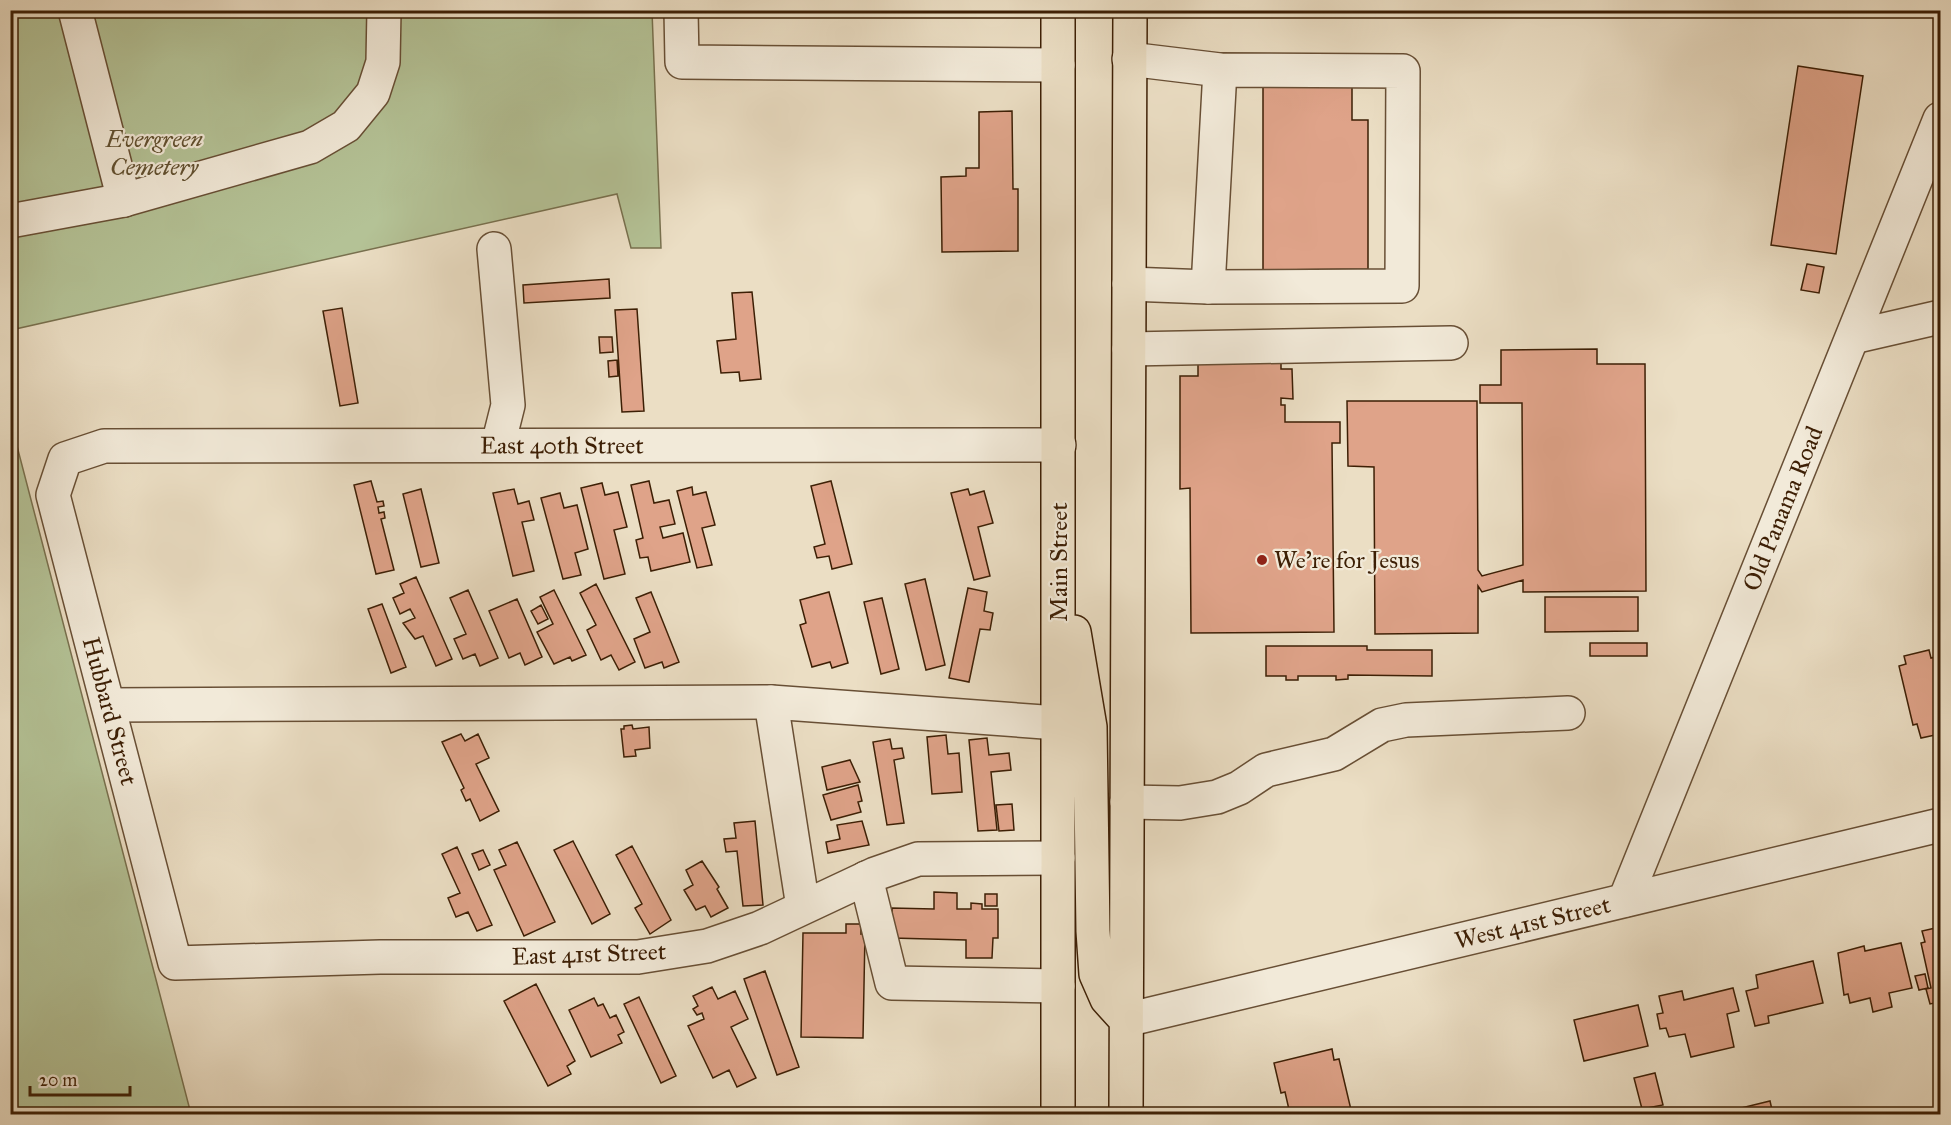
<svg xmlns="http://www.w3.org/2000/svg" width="1951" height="1125" font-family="'IM FELL Great Primer',serif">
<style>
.green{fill:#b4c296;stroke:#78704e;stroke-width:1.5}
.building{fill:#dfa389;stroke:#3d1f05;stroke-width:1.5}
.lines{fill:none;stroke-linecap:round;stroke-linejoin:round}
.minor-casing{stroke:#684f35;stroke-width:36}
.major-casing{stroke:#3d1f05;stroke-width:36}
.minor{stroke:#f2ead9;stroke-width:33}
.major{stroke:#ebdec4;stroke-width:33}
.poi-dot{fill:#8f2418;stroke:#f2ead9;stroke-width:2}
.labels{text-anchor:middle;stroke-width:4.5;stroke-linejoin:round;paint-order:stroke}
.park-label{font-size:24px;font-style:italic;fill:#615030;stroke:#f2ead9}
.street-label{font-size:24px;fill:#3d1f05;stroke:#f2ead9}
.poi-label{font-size:24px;fill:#3d1f05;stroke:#f2ead9;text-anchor:start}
</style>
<rect width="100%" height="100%" fill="#ebdec4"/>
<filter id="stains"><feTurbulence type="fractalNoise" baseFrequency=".00333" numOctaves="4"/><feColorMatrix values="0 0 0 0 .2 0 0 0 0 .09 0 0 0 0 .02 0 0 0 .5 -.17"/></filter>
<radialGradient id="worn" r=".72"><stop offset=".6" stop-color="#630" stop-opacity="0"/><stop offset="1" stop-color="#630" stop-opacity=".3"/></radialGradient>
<path class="green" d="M 10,11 L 652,11 L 661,248 L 631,248 L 617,194 L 11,330 Z
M 10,423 L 11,423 L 191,1114 L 11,1114 Z"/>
<path class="building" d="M 1798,66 L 1863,76 L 1836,254 L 1771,245 Z
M 1263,87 L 1352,87 L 1352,120 L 1368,120 L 1368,269 L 1263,270 Z
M 1012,111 L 1013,189 L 1018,189 L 1018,251 L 942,252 L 941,177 L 966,176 L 966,168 L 979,168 L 979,112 Z
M 1807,264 L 1824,267 L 1819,293 L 1801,290 Z
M 609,279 L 610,298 L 524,303 L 523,285 Z
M 752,292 L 761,379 L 740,381 L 739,372 L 721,373 L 717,341 L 736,339 L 732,293 Z
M 342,308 L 358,403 L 340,406 L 323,311 Z
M 637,309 L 644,411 L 622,412 L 615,310 Z
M 599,337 L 612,337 L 613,352 L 600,353 Z
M 1597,349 L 1597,364 L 1645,364 L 1646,591 L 1523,592 L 1523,580 L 1482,592 L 1478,586 L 1478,633 L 1375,634 L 1374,467 L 1348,466 L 1347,401 L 1477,401 L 1478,570 L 1482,576 L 1523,565 L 1522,403 L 1480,403 L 1480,385 L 1501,385 L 1501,350 Z
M 617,360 L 618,376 L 609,377 L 608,361 Z
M 1281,360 L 1281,369 L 1292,369 L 1293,399 L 1281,398 L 1281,405 L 1285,405 L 1285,422 L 1340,422 L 1340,443 L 1332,443 L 1334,632 L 1191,633 L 1190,488 L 1180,489 L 1180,376 L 1198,376 L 1198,361 Z
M 371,481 L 377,502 L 383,501 L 384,506 L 378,507 L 379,513 L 384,512 L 385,518 L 381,519 L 394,570 L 376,574 L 354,485 Z
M 649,481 L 654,503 L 669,500 L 675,524 L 660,527 L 663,538 L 683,533 L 690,562 L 651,571 L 648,557 L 640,558 L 636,540 L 643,538 L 631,485 Z
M 831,481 L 852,564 L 832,569 L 829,556 L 817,558 L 814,547 L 825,544 L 811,486 Z
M 602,483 L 605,495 L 618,492 L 627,527 L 614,530 L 625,574 L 604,579 L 581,488 Z
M 692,487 L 693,495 L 706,492 L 715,525 L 702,528 L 712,565 L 697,568 L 677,491 Z
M 421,489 L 439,563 L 421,567 L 403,494 Z
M 514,489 L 518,504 L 529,501 L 534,520 L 522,522 L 534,571 L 513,576 L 493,493 Z
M 968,489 L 970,495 L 984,491 L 993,523 L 978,527 L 990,576 L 974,580 L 951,493 Z
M 560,493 L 564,508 L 577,505 L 588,549 L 575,553 L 581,575 L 563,579 L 541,498 Z
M 416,577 L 452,659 L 436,666 L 423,636 L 415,639 L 403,623 L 415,618 L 410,609 L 400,614 L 393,598 L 404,593 L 400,584 Z
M 925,579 L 945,665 L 926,670 L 905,584 Z
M 596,584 L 635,662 L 619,670 L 611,655 L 601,660 L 587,630 L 596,625 L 580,593 Z
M 968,588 L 987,592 L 984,611 L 993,613 L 990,630 L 980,629 L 969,682 L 949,678 Z
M 468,590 L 498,658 L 480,666 L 475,654 L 463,659 L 454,639 L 466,634 L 450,598 Z
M 554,590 L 586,655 L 572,661 L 570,657 L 554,664 L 537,632 L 553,624 L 540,597 Z
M 651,592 L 679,662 L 664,668 L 662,662 L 645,668 L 634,639 L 650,632 L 636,598 Z
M 829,592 L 848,663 L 832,668 L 830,662 L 812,667 L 800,625 L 806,623 L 800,600 Z
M 1545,597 L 1638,597 L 1638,631 L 1545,632 Z
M 882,598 L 899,669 L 881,674 L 864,602 Z
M 517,599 L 542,657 L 525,665 L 520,653 L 509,658 L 489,611 Z
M 382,604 L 406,667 L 391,673 L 368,609 Z
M 541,605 L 548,619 L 538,624 L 531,611 Z
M 1590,643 L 1647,643 L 1647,656 L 1590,656 Z
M 1266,646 L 1367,646 L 1367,650 L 1432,650 L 1432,676 L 1348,675 L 1348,679 L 1336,680 L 1336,676 L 1298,676 L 1298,680 L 1286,680 L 1286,676 L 1266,676 Z
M 1929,650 L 1931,658 L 1940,656 L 1940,734 L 1921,738 L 1917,724 L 1913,725 L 1899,666 L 1906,664 L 1904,656 Z
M 632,725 L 633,729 L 649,727 L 650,748 L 635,750 L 636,756 L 624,757 L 621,729 L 624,729 L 624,726 Z
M 461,734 L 465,741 L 478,734 L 489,758 L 476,764 L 499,811 L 480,821 L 470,799 L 466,801 L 461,790 L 464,788 L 442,742 Z
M 946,735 L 948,754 L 959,753 L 962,792 L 932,794 L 927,737 Z
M 987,738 L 989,755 L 1009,753 L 1011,770 L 991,772 L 997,830 L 978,831 L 969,740 Z
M 890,739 L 892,749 L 902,748 L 904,758 L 894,760 L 904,823 L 887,825 L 873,742 Z
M 850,760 L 860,782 L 827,790 L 822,767 Z
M 858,785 L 862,801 L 858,802 L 861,812 L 831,820 L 823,795 Z
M 1012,804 L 1014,830 L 999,831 L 996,805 Z
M 755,821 L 763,905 L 743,906 L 737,851 L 726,852 L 724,839 L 736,838 L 734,823 Z
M 862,821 L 869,845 L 828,853 L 826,842 L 840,839 L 837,825 Z
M 573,841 L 610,914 L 592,924 L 554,850 Z
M 517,842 L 555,922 L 524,936 L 494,870 L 506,865 L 499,850 Z
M 632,846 L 671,920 L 650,934 L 635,908 L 642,904 L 616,855 Z
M 457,847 L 492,925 L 477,931 L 468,912 L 456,917 L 448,898 L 460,893 L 442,854 Z
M 483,850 L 490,865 L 479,870 L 472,854 Z
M 702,861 L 719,887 L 717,889 L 728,908 L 711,917 L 705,906 L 696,910 L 684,890 L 693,885 L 686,870 Z
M 934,892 L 957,893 L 957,909 L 971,909 L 971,903 L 982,904 L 982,909 L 998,909 L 998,938 L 993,938 L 992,958 L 966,958 L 966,940 L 892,938 L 892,908 L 934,909 Z
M 985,894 L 997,894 L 997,906 L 985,906 Z
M 846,924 L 861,924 L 861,934 L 865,933 L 863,1038 L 801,1037 L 803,933 L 846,933 Z
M 1940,927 L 1940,1002 L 1930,1004 L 1926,989 L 1931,988 L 1921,943 L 1925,942 L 1922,931 Z
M 1901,943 L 1912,988 L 1889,993 L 1892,1007 L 1873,1012 L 1870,998 L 1850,1003 L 1848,994 L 1844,995 L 1838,953 L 1864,946 L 1865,951 Z
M 1813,961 L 1823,1003 L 1768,1016 L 1769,1023 L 1755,1026 L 1746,991 L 1758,988 L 1756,975 Z
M 765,971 L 799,1067 L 777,1075 L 744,979 Z
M 1925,974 L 1928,988 L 1919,990 L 1915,976 Z
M 536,984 L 575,1061 L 567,1066 L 571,1074 L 548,1086 L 504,1001 Z
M 712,987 L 718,999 L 735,991 L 748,1019 L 731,1027 L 756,1078 L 737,1087 L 729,1070 L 713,1078 L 688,1026 L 704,1019 L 702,1013 L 697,1015 L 693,1009 L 698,1006 L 693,996 Z
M 1733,988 L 1739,1011 L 1727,1014 L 1734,1047 L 1691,1057 L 1685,1034 L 1669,1037 L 1666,1028 L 1660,1029 L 1657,1014 L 1663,1013 L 1659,996 L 1682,991 L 1684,1000 Z
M 639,997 L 676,1076 L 661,1083 L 624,1004 Z
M 594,998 L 598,1006 L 603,1004 L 610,1018 L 616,1015 L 624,1032 L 618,1035 L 622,1043 L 591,1057 L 569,1010 Z
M 1638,1005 L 1648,1046 L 1584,1061 L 1574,1020 Z
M 1332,1049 L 1334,1060 L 1339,1059 L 1352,1114 L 1290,1114 L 1285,1092 L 1281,1093 L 1274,1063 Z
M 1655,1073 L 1663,1105 L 1642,1109 L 1634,1078 Z
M 1770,1101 L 1773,1114 L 1742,1114 L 1741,1108 Z"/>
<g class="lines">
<g class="minor-casing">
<g id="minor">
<path d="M 75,10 L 124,200"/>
<path d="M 681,10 L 682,62 L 1058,65"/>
<path d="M 1129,59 L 1220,70 L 1208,287 L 1402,286 L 1403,71 L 1220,70"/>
<path d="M 10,221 L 124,200 L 310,147 L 346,126 L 373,93 L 383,62 L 384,10"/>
<path d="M 494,249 L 508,405 L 498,445"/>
<path d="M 1129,284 L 1208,287"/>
<path d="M 1853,337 L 1940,317"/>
<path d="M 1129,349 L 1451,343"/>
<path d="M 771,702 L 803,907"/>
<path d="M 109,705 L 771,702 L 1058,723"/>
<path d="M 1127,802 L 1180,803 L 1217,797 L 1239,788 L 1266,770 L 1334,754 L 1382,725 L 1406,720 L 1568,713"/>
<path id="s1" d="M 1058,858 L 918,859 L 875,874 L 760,928 L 707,946 L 638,957 L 380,957 L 175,963 L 53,495 L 65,459 L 104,446 L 1059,445"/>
<path d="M 866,878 L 892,983 L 1058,986"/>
<path id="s2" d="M 1625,900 L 1940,119"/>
<path id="s3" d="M 1126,1020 L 1940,825"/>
</g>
</g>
<g class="major-casing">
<path id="major" d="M 1074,632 L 1090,727 L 1093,931 L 1096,974 L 1107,999 L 1126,1020
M 1058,1114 L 1058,10
M 1126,1114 L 1130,10"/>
</g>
<use href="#minor" class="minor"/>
<use href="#major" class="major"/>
</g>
<circle class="poi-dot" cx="1262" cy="560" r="6"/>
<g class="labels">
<g class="park-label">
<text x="154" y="147">Evergreen<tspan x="154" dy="28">Cemetery</tspan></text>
</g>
<g class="street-label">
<text dy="8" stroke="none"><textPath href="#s1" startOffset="1922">East 40th Street</textPath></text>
<text dy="8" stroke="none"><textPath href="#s2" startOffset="422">Old Panama Road</textPath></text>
<text transform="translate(1059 562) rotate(-90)" y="8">Main Street</text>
<text transform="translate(110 711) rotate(75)" y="8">Hubbard Street</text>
<text dy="8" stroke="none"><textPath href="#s3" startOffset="418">West 41st Street</textPath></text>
<text transform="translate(589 954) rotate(-2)" y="8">East 41st Street</text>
</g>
<g class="poi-label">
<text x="1274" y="568">We're for Jesus</text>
</g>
</g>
<rect width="1951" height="1125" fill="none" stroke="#ebdec4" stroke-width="36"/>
<rect x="12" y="12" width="1927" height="1101" fill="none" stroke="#3d1f05" stroke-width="3"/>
<rect x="18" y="18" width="1915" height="1089" fill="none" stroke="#3d1f05" stroke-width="1.5"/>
<path d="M30 1086v9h100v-9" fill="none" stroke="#3d1f05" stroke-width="3"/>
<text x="39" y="1086" font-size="18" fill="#3d1f05" stroke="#f2ead9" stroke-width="4.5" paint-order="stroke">20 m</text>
<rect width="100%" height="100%" filter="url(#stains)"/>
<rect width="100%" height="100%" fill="url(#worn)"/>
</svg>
